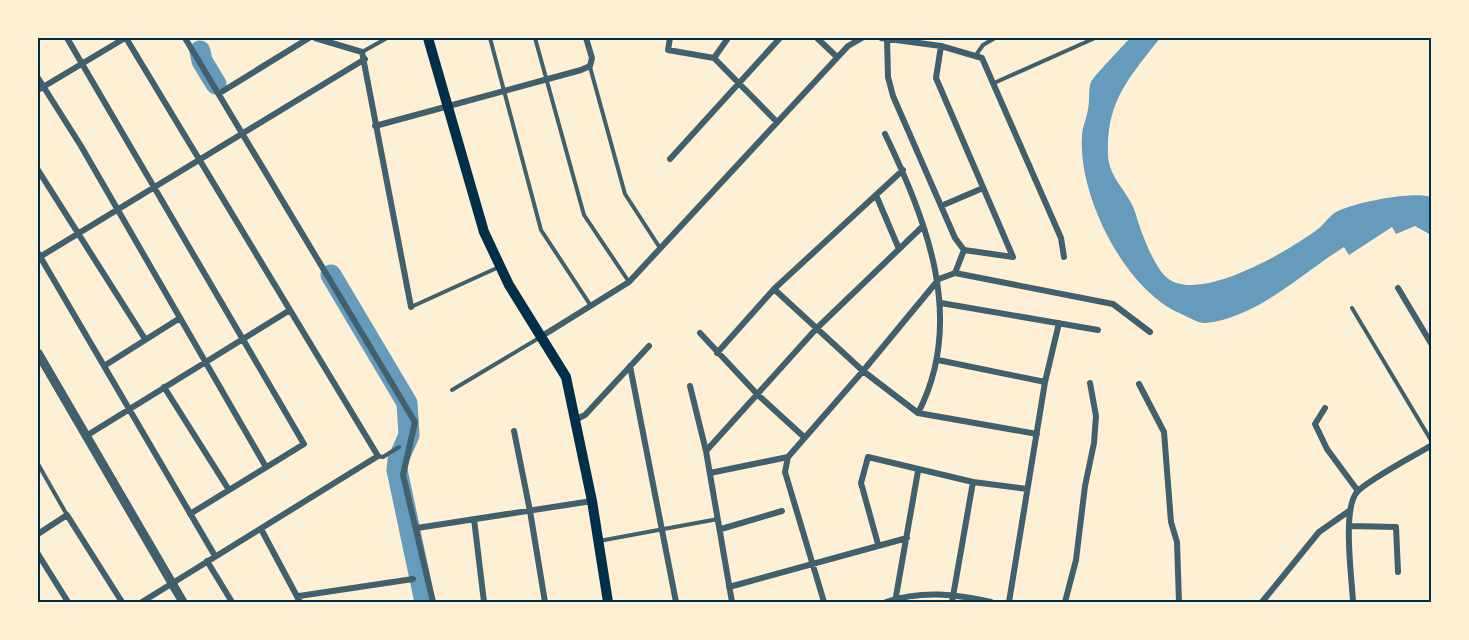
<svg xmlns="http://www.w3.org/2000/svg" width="1469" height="640" font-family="Helvetica,sans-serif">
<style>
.water{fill:#669bbc}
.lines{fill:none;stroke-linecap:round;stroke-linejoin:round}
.river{stroke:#669bbc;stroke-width:21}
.service{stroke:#3f606c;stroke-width:4}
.minor{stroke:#3f606c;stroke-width:6}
.tertiary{stroke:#3f606c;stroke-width:9}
.secondary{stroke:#003049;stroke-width:10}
.neatline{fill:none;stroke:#003049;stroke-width:2}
</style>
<rect width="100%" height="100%" fill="#fdf0d5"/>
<path class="water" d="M 1130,38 L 1160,38 C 1129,78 1106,101 1108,155 C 1109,180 1130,192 1136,215 C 1141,232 1153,264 1165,276 C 1196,307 1290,250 1318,229 C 1325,224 1330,214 1338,211 C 1358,202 1412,191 1431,197 L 1431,235 L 1415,226 L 1396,234 L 1392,227 L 1349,255 L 1344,247 C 1301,274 1258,317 1206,323 C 1198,324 1185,315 1177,312 C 1123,286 1078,195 1082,136 C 1082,127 1087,118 1088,109 C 1090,101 1088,89 1091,82 C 1094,76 1122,47 1130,38 Z"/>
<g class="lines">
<path class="river" d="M 200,51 L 202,61 L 216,84
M 331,275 L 407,403 L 409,435 L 398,460 L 397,470 L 425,602"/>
<path class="service" d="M 490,38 L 541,230 L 591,306
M 535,38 L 584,215 L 629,282
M 362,52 L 387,38
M 976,55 L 983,45 L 995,38
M 590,67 L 625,194 L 660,248
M 994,83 L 1095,38
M 411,307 L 499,267
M 1352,308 L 1432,442
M 452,390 L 539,338
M 378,456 L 383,457 L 399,447
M 38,464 L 67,515
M 599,541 L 718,519"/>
<path class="minor" d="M 67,38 L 304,444 L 190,514
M 126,38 L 378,456 L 142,602
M 185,38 L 415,422 L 403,475 L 433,602
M 315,38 L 362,52 L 411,307
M 670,38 L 668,50 L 714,58 L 776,121
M 817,38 L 837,57
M 881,38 L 941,46 L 982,58 L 1061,238 L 1064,257
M 887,38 L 888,77 L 893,96 L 955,238 L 964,250 L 1013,257
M 941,46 L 936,78 L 1013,257
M 714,58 L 728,38
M 38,78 L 81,146 L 266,467
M 38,90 L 125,38
M 223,91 L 309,38
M 375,126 L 581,70 L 590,66 L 592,58 L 586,38
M 885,134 C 927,220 966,321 918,413
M 670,159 L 780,38
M 38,170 L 145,339
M 876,195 L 899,249
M 941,206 L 983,188
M 38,253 L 215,556
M 38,258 L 365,59
M 955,273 L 1113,304 L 1150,332
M 1398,288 L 1432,345
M 774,289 L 863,371 L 918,413 L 1037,434
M 941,303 L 1098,330
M 700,333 L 757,394 L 804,437
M 542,336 L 629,282 L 848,46 L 862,38
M 717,353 L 774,289 L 903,170
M 938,360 L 1045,382
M 104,366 L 180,318
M 630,366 L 676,602
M 1139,384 L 1164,432 L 1171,522 L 1177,542 L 1179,602
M 690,386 L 706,451 L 732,602
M 164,387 L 229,490
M 1325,408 L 1315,424 L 1327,449 L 1358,491
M 575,420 L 585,415 L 649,346
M 514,431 L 530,511 L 545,602
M 86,436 L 290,310
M 706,451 L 816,329 L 922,227
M 710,473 L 788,457
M 474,519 L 484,602
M 1350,526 L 1396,527 L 1398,572
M 417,528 L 592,501
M 261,529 L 300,602
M 721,529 L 782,511
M 38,534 L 67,515 L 122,602
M 878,544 L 861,483 L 868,457 L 973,482 L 1027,489
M 38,554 L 68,602
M 207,561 L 232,602
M 729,587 L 907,538
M 299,596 L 413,579
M 824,602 L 785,472 L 788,457 L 863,371 L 939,279 L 955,273 L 964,250
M 886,602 C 922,590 956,594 991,602
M 895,602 L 918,471
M 952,602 L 973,482
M 1009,602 L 1045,382 L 1059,323
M 1065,602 L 1076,560 L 1085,486 L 1094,443 L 1096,416 L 1090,383
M 1262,602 L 1319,532 L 1349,511
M 1353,602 C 1352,579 1342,509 1357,492 C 1368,480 1414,456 1432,445"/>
<path class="tertiary" d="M 38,353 L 183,602"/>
<path class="secondary" d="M 428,38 L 484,232 L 509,285 L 566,377 L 592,501 L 608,602"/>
</g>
<rect width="1469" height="640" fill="none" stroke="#fdf0d5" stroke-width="78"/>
<rect x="39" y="39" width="1391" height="562" class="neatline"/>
</svg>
